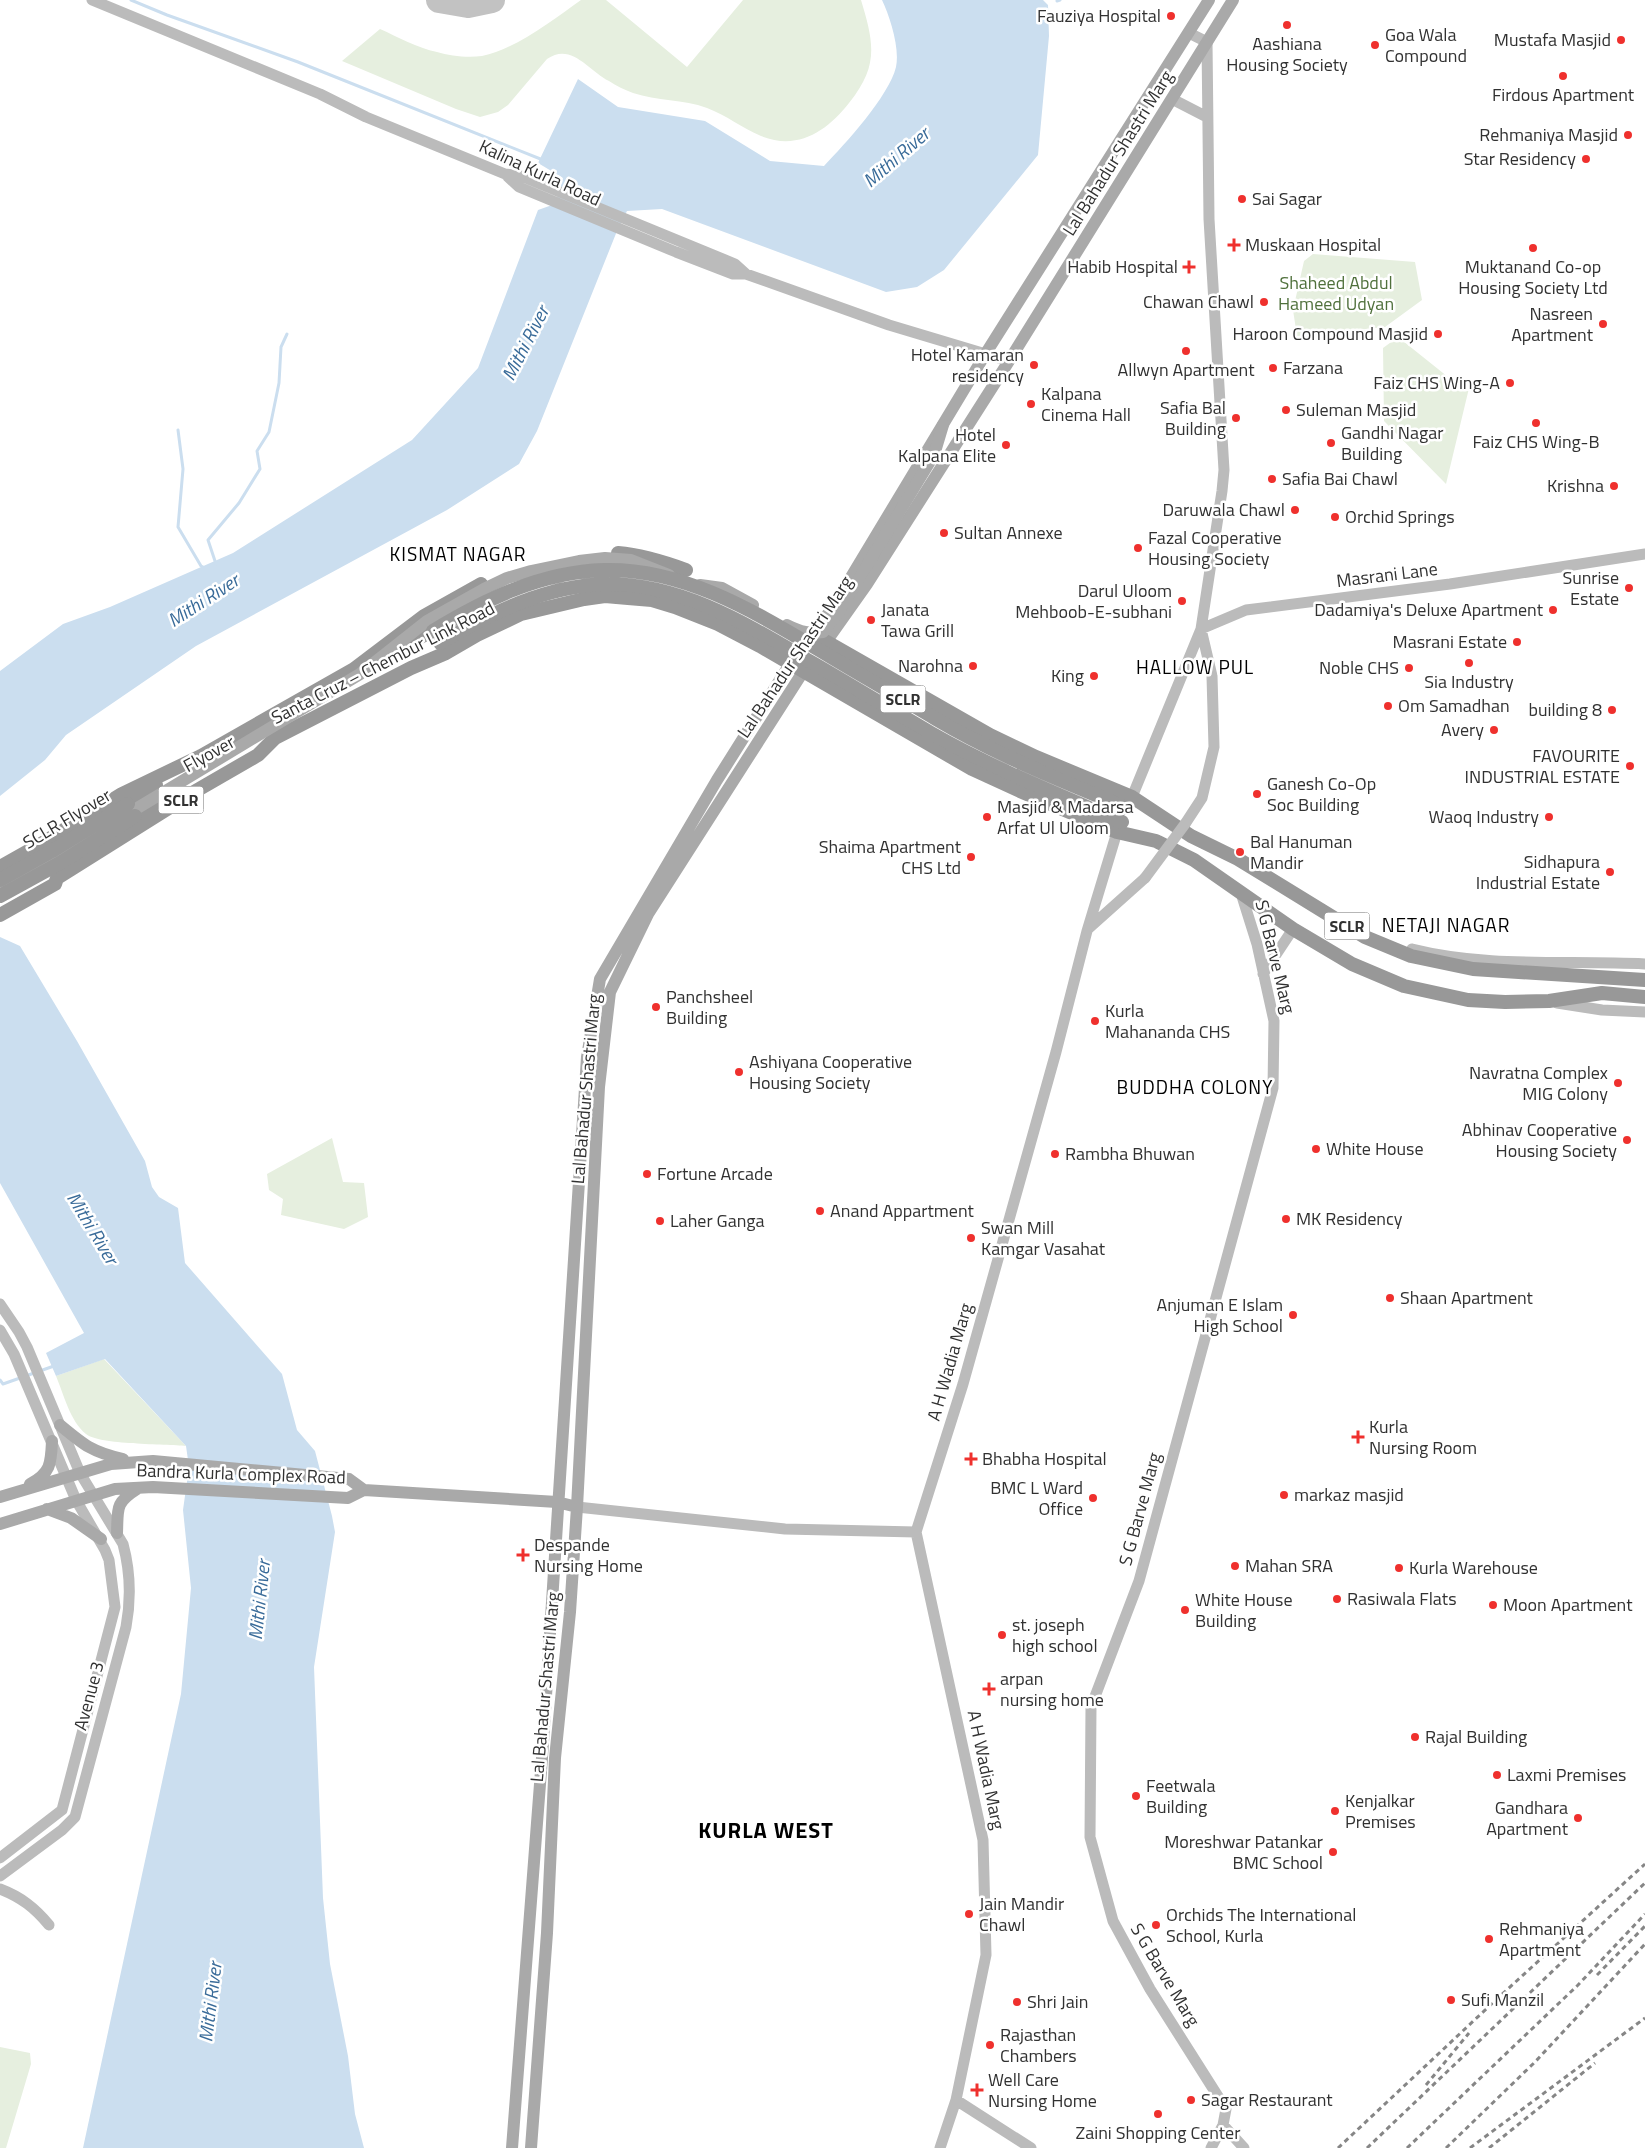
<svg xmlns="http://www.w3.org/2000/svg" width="1645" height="2148" font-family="'Titillium Web',sans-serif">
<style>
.green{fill:#e6efdf}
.water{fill:#cbdeef}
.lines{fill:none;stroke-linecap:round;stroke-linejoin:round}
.stream{stroke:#cbdeef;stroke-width:3}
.taxiway{stroke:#c2c2c2;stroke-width:26}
.secondary{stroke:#bbb;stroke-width:11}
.primary{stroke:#a9a9a9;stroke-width:12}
.highway{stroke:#989898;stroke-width:14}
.rail{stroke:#868686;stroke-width:3;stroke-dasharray:5 4;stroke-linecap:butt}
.secondary-bridge{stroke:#bbb;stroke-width:11}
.primary-bridge{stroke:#a9a9a9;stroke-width:12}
.highway-bridge{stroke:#989898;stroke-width:14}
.poi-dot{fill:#ef302d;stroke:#fff;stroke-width:2}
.labels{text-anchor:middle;stroke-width:5;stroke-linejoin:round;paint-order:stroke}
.shield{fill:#fff;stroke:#6f6f6f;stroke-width:1}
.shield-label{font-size:16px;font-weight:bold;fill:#313131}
.poi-label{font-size:18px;fill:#313131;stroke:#fff;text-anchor:start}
.street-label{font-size:18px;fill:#313131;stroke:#fff}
.park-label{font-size:18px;fill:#4f703b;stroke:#fff}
.water-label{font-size:19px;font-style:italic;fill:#396b99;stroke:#fff}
.neighbourhood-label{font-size:19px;letter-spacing:1px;fill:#000;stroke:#fff}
.district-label{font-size:22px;font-weight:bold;letter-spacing:1px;fill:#000;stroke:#fff}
</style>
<rect width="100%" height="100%" fill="#fff"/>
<path class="green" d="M 581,0 L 606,0 L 687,67 L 743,0 L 861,0 C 874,43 879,66 849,103 C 827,131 798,151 761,136 C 742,128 726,115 707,108 C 683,99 657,101 633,93 C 625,90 616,86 609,81 C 588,70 571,42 547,59 L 508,105 L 498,112 L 480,117 L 456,109 L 342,61 L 380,29 C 398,37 417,48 437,52 C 450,56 468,58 482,56 C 516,49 553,20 581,0 Z
M 1313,254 L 1415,262 L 1422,300 L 1385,327 L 1297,336 L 1293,310 L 1304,261 Z
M 1398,337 L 1448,377 L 1470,384 L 1446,484 L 1384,421 L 1383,348 Z
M 332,1138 L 343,1182 L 364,1183 L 368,1217 L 344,1229 L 281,1215 L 283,1199 L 269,1190 L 267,1174 Z
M 104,1359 L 186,1446 C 166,1444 99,1445 86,1434 C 70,1421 64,1395 56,1376 Z
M 0,2047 L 30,2053 L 31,2064 L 6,2148 L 0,2148 Z"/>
<path class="water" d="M 882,0 L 1043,0 L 1048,5 L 1049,36 L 1038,155 L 944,270 L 917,287 L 886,292 L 662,209 L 627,211 L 617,231 L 537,431 L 519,464 L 447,510 L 196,646 L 66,735 L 45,760 L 0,796 L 0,671 L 63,624 L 110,607 L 233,553 L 412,440 L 478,368 L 538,210 L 555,204 L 563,178 L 538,163 L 578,79 L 618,107 L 705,121 L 770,161 L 824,166 C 845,144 889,96 896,67 C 900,48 890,17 882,0 Z
M 0,937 L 20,946 L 77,1041 L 145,1161 L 152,1187 L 159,1197 L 178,1208 L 185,1263 L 282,1374 L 297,1430 L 315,1451 L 332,1516 L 335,1532 L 314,1667 L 323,1898 L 330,1964 L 348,2056 L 355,2114 L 364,2148 L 83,2148 L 181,1694 L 191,1588 L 183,1510 L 189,1467 L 186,1446 L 105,1359 L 56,1376 L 46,1353 L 84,1333 L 0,1183 Z"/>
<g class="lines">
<path class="stream" d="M 131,0 L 167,15 L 298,62 L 543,160
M 1057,1 L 1060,0
M 178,430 L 183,469 L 178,527 L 201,566 L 205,568
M 216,564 L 208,540 L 239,503 L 260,469 L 257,451 L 269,432 L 279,383 L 281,347 L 287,334
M 0,1380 L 3,1384 L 54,1366"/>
<path class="taxiway" d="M 439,0 L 468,5 L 492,0"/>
<path class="secondary" d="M 92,0 L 320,94 L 366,117 L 505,174 L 519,187 L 676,252 L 733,274 L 746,274 L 889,325 L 1009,361
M 1172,99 L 1207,117
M 505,174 L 521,176 L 735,264 L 746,274
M 1201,629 L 1246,610 L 1450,584 L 1645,554
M 1132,797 L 1201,629 L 1222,491 L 1224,470 L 1209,219 L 1207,42 L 1189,33
M 1185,824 L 1202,798 L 1214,747 L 1212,676 L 1201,629
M 1088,929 L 1145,878
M 1411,956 L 1412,949 C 1488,968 1567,960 1645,964
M 1263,974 L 1293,929
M 1557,1003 L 1602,1010 L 1645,1012
M 0,1304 L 19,1332 L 27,1347 L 80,1473 L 123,1544 C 130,1570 131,1600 126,1627 L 75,1817 L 62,1830 L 0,1876
M 0,1330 L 14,1354 L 76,1500 L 105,1550 L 109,1560 L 115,1607 L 62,1810 L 0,1858
M 577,1507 L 785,1529 L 916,1532
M 0,1889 C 21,1897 35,1908 49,1925
M 956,2100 L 1031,2148
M 1223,2125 L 1244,2148
M 940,2148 L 956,2100 L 986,1955 L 983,1840 L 916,1532 L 963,1384 L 1056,1052 L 1087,931 L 1117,832
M 1211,2148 L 1223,2125 L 1226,2109 L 1150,1989 L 1113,1921 L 1090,1837 L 1091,1707 L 1139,1581 L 1273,1088 L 1274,1021 L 1257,944 L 1241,893"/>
<path class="primary" d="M 809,639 L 833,607 L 986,353 L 1209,0
M 821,649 L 867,584 L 1009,361 L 1233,0
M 60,1425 C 84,1445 92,1452 123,1459
M 30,1484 C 51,1473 51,1463 52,1441
M 0,1497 L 111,1464 L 153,1461 L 349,1479 L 364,1490 L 557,1502 L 577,1507
M 47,1509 L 71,1518 L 101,1539
M 0,1524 L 115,1489 L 153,1487 L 348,1498 L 364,1490
M 117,1533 C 118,1508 115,1503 137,1489
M 512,2148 L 542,1758 L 587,1057 L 600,979 L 717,780 L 795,656
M 531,2148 L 547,1933 L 555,1758 L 570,1612 L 577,1507 L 599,1087 L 610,992 L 648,914 L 808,664"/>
<path class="highway" d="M 618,553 C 642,555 664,562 686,570
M 813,634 L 990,735 L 1036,757 L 1132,797 L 1191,836 L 1238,859 L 1365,937 L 1411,956 L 1473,969 L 1645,980
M 395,649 L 433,631
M 128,804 L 156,785
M 135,816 L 176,793
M 1158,842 L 1194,860 L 1293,929 L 1352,964 L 1404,986 L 1468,1000 L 1505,1002 L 1549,1001 L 1602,993 L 1645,997
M 0,867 L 46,841 L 122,794 L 201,756 L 354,669 L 424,616 L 481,584
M 0,915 L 55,884 L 57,878 L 194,792 L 258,755 L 275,738 L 411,668 L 446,653 L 477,635 L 521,614 L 584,599 L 605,596 L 628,598 L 652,600 L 675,607 L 718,624 L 760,646 L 972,769 L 1020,791 L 1117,832 L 1156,841"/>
<path class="rail" d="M 1597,1975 L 1645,1926
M 1426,2085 L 1469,2033
M 1338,2148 L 1499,1997 L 1645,1864
M 1367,2148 L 1645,1883
M 1407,2148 L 1578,1985 L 1645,1914
M 1446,2148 L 1535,2062 L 1645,1944
M 1470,2148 L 1645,2018
M 1489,2148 L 1595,2063"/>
<path class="secondary-bridge" d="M 1145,878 L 1185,824"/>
<path class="primary-bridge" d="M 700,585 L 722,588 L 753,605
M 787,625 C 801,632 809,634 823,632 L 838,613 L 934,455 L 943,425
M 0,888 L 56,857 L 360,674 L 427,621 L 484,589 L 507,578 L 531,571 L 579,561 L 605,558 L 631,560 L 669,575"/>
<path class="highway-bridge" d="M 433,631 C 486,599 541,572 604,570 C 684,568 755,612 821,651 C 859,674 898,696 936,719 C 997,755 1062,781 1127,808
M 440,643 C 491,613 545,586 605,584 C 681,583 748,625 811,662 C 851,685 890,709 931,733 C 992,768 1057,794 1122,822
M 0,880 L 52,851 L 128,804
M 0,896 L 60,863 L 135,816"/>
</g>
<g class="poi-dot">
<circle cx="1171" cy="16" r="5"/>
<circle cx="1287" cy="25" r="5"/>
<circle cx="1621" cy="40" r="5"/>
<circle cx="1375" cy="45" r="5"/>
<circle cx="1563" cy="76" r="5"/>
<circle cx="1628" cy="135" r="5"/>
<circle cx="1586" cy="159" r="5"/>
<circle cx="1242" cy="199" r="5"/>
<path d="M1231.5 237.5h5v5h5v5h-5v5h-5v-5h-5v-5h5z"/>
<circle cx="1533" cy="248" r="5"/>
<path d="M1186.5 259.5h5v5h5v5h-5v5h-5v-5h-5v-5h5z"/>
<circle cx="1264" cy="302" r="5"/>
<circle cx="1603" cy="324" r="5"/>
<circle cx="1438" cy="334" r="5"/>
<circle cx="1186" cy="351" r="5"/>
<circle cx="1034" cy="365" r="5"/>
<circle cx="1273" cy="368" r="5"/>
<circle cx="1510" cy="383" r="5"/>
<circle cx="1031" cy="404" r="5"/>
<circle cx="1286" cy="410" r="5"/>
<circle cx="1236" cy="418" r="5"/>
<circle cx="1536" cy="423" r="5"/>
<circle cx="1331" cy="443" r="5"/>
<circle cx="1006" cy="445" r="5"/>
<circle cx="1272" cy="479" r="5"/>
<circle cx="1614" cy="486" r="5"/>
<circle cx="1295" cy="510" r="5"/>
<circle cx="1335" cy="517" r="5"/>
<circle cx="944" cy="533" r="5"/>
<circle cx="1138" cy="548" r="5"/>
<circle cx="1629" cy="588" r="5"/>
<circle cx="1182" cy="601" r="5"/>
<circle cx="1553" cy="610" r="5"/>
<circle cx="871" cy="620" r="5"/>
<circle cx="1517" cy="642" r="5"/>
<circle cx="1469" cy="663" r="5"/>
<circle cx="973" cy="666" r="5"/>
<circle cx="1409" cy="668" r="5"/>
<circle cx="1094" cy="676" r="5"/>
<circle cx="1388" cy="706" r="5"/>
<circle cx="1612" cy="710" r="5"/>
<circle cx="1494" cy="730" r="5"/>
<circle cx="1630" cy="766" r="5"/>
<circle cx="1257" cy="794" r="5"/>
<circle cx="987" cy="817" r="5"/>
<circle cx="1549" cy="817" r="5"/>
<circle cx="1240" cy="852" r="5"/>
<circle cx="971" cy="857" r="5"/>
<circle cx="1610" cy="872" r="5"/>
<circle cx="656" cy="1007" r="5"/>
<circle cx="1095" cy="1021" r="5"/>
<circle cx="739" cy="1072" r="5"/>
<circle cx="1618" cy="1083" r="5"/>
<circle cx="1627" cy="1140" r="5"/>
<circle cx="1316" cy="1149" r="5"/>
<circle cx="1055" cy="1154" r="5"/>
<circle cx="647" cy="1174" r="5"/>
<circle cx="820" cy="1211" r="5"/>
<circle cx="1286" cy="1219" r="5"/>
<circle cx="660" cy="1221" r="5"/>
<circle cx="971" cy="1238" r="5"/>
<circle cx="1390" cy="1298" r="5"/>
<circle cx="1293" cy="1315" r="5"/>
<path d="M1355.5 1429.5h5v5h5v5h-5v5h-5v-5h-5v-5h5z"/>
<path d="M968.5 1451.5h5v5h5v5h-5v5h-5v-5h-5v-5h5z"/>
<circle cx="1284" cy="1495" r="5"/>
<circle cx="1093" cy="1498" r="5"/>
<path d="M520.5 1547.5h5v5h5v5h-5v5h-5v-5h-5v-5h5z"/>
<circle cx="1235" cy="1566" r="5"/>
<circle cx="1399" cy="1568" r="5"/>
<circle cx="1337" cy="1599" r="5"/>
<circle cx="1493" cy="1605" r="5"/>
<circle cx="1185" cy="1610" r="5"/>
<circle cx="1002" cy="1635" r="5"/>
<path d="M986.5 1681.5h5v5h5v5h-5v5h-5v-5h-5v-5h5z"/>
<circle cx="1415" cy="1737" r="5"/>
<circle cx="1497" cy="1775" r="5"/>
<circle cx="1136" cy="1796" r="5"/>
<circle cx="1335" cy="1811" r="5"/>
<circle cx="1578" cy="1818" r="5"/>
<circle cx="1333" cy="1852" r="5"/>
<circle cx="969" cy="1914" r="5"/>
<circle cx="1156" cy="1925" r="5"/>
<circle cx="1489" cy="1939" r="5"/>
<circle cx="1451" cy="2000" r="5"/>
<circle cx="1017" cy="2002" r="5"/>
<circle cx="990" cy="2045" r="5"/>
<path d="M974.5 2082.5h5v5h5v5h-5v5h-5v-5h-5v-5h5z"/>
<circle cx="1191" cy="2100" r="5"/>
<circle cx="1158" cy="2114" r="5"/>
</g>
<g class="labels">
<g class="shield">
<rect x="880.5" y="685.5" width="45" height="27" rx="4"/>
<rect x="158.5" y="786.5" width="45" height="27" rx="4"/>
<rect x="1324.5" y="912.5" width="45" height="27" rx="4"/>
</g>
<g class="shield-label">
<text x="903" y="705">SCLR</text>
<text x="181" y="806">SCLR</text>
<text x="1347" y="932">SCLR</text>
</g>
<g class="poi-label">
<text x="1161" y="22" text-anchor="end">Fauziya Hospital</text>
<text x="1385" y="41">Goa Wala<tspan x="1385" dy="21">Compound</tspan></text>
<text x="1611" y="46" text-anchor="end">Mustafa Masjid</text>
<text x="1287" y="50" text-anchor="middle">Aashiana<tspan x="1287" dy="21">Housing Society</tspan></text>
<text x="1563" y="101" text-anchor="middle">Firdous Apartment</text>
<text x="1618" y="141" text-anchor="end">Rehmaniya Masjid</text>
<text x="1576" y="165" text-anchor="end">Star Residency</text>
<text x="1252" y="205">Sai Sagar</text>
<text x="1245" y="251">Muskaan Hospital</text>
<text x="1178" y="273" text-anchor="end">Habib Hospital</text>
<text x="1533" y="273" text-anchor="middle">Muktanand Co-op<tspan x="1533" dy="21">Housing Society Ltd</tspan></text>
<text x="1254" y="308" text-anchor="end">Chawan Chawl</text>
<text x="1593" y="320" text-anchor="end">Nasreen<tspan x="1593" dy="21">Apartment</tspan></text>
<text x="1428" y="340" text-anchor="end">Haroon Compound Masjid</text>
<text x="1024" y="361" text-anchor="end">Hotel Kamaran<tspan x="1024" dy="21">residency</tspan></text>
<text x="1283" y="374">Farzana</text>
<text x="1186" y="376" text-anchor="middle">Allwyn Apartment</text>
<text x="1500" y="389" text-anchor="end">Faiz CHS Wing-A</text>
<text x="1041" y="400">Kalpana<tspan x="1041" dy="21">Cinema Hall</tspan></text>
<text x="1226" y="414" text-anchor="end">Safia Bal<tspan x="1226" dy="21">Building</tspan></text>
<text x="1296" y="416">Suleman Masjid</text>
<text x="1341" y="439">Gandhi Nagar<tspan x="1341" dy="21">Building</tspan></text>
<text x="996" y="441" text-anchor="end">Hotel<tspan x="996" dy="21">Kalpana Elite</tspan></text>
<text x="1536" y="448" text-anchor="middle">Faiz CHS Wing-B</text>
<text x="1282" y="485">Safia Bai Chawl</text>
<text x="1604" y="492" text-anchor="end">Krishna</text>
<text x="1285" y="516" text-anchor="end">Daruwala Chawl</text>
<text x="1345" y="523">Orchid Springs</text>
<text x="954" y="539">Sultan Annexe</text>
<text x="1148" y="544">Fazal Cooperative<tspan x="1148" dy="21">Housing Society</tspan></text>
<text x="1619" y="584" text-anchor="end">Sunrise<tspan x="1619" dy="21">Estate</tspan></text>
<text x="1172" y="597" text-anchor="end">Darul Uloom<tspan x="1172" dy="21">Mehboob-E-subhani</tspan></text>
<text x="881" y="616">Janata<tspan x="881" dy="21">Tawa Grill</tspan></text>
<text x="1543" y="616" text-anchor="end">Dadamiya's Deluxe Apartment</text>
<text x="1507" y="648" text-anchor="end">Masrani Estate</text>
<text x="963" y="672" text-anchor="end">Narohna</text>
<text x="1399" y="674" text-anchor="end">Noble CHS</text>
<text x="1084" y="682" text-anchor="end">King</text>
<text x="1469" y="688" text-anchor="middle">Sia Industry</text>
<text x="1398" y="712">Om Samadhan</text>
<text x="1602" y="716" text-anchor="end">building 8</text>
<text x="1484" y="736" text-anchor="end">Avery</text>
<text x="1620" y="762" text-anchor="end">FAVOURITE<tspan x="1620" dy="21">INDUSTRIAL ESTATE</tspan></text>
<text x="1267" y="790">Ganesh Co-Op<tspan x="1267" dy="21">Soc Building</tspan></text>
<text x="997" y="813">Masjid &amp; Madarsa<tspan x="997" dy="21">Arfat Ul Uloom</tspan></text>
<text x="1539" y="823" text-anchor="end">Waoq Industry</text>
<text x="1250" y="848">Bal Hanuman<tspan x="1250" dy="21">Mandir</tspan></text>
<text x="961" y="853" text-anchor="end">Shaima Apartment<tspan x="961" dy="21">CHS Ltd</tspan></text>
<text x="1600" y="868" text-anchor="end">Sidhapura<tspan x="1600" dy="21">Industrial Estate</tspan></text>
<text x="666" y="1003">Panchsheel<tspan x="666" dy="21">Building</tspan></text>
<text x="1105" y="1017">Kurla<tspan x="1105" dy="21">Mahananda CHS</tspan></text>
<text x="749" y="1068">Ashiyana Cooperative<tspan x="749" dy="21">Housing Society</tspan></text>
<text x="1608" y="1079" text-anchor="end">Navratna Complex<tspan x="1608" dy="21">MIG Colony</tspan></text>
<text x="1617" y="1136" text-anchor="end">Abhinav Cooperative<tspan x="1617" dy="21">Housing Society</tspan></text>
<text x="1326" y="1155">White House</text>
<text x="1065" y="1160">Rambha Bhuwan</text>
<text x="657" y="1180">Fortune Arcade</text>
<text x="830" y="1217">Anand Appartment</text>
<text x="1296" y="1225">MK Residency</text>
<text x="670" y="1227">Laher Ganga</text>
<text x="981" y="1234">Swan Mill<tspan x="981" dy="21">Kamgar Vasahat</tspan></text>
<text x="1400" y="1304">Shaan Apartment</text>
<text x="1283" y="1311" text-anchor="end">Anjuman E Islam<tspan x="1283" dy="21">High School</tspan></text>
<text x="1369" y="1433">Kurla<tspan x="1369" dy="21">Nursing Room</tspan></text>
<text x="982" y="1465">Bhabha Hospital</text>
<text x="1083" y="1494" text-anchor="end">BMC L Ward<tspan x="1083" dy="21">Office</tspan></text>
<text x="1294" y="1501">markaz masjid</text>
<text x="534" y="1551">Despande<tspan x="534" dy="21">Nursing Home</tspan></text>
<text x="1245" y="1572">Mahan SRA</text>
<text x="1409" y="1574">Kurla Warehouse</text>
<text x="1347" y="1605">Rasiwala Flats</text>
<text x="1195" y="1606">White House<tspan x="1195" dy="21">Building</tspan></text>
<text x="1503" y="1611">Moon Apartment</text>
<text x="1012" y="1631">st. joseph<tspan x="1012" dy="21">high school</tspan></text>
<text x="1000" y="1685">arpan<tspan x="1000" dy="21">nursing home</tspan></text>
<text x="1425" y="1743">Rajal Building</text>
<text x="1507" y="1781">Laxmi Premises</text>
<text x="1146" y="1792">Feetwala<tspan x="1146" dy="21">Building</tspan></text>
<text x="1345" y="1807">Kenjalkar<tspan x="1345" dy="21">Premises</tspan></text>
<text x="1568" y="1814" text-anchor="end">Gandhara<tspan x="1568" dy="21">Apartment</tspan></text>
<text x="1323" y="1848" text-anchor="end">Moreshwar Patankar<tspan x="1323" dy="21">BMC School</tspan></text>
<text x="979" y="1910">Jain Mandir<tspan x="979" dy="21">Chawl</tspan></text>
<text x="1166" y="1921">Orchids The International<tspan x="1166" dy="21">School, Kurla</tspan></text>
<text x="1499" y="1935">Rehmaniya<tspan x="1499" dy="21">Apartment</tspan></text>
<text x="1461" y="2006">Sufi Manzil</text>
<text x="1027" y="2008">Shri Jain</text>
<text x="1000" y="2041">Rajasthan<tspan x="1000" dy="21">Chambers</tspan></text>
<text x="988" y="2086">Well Care<tspan x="988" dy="21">Nursing Home</tspan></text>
<text x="1201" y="2106">Sagar Restaurant</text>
<text x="1158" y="2139" text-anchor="middle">Zaini Shopping Center</text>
</g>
<g class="street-label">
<text transform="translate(1118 153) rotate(-58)" y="6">Lal Bahadur Shastri Marg</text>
<text transform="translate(540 173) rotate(25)" y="6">Kalina Kurla Road</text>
<text transform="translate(1387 575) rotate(-7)" y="6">Masrani Lane</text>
<text transform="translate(795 657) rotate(-56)" y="6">Lal Bahadur Shastri Marg</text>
<text transform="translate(383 663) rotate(-27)" y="6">Santa Cruz – Chembur Link Road</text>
<text transform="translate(209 754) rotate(-29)" y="6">Flyover</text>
<text transform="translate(67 819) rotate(-31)" y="6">SCLR Flyover</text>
<text transform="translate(1275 957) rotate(76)" y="6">S G Barve Marg</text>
<text transform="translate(586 1089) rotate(-85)" y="6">Lal Bahadur Shastri Marg</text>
<text transform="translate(950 1362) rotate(-74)" y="6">A H Wadia Marg</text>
<text transform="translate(241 1474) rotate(2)" y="6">Bandra Kurla Complex Road</text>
<text transform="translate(1140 1509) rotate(-75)" y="6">S G Barve Marg</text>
<text transform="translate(545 1687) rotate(-85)" y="6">Lal Bahadur Shastri Marg</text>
<text transform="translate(89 1696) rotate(-75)" y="6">Avenue 3</text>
<text transform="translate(986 1770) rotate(78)" y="6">A H Wadia Marg</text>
<text transform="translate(1165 1975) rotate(59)" y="6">S G Barve Marg</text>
</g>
<g class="park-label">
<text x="1336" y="289">Shaheed Abdul<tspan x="1336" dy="21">Hameed Udyan</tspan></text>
</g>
<g class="water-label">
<text transform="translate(896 157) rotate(-41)" y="7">Mithi River</text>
<text transform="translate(525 343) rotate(-63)" y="7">Mithi River</text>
<text transform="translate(203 600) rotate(-33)" y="7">Mithi River</text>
<text transform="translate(93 1228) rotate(59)" y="7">Mithi River</text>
<text transform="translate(259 1600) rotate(-84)" y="7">Mithi River</text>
<text transform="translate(210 2002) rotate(-83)" y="7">Mithi River</text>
</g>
<g class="neighbourhood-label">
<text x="458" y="561">KISMAT NAGAR</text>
<text x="1195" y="674">HALLOW PUL</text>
<text x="1446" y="932">NETAJI NAGAR</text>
<text x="1195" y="1094">BUDDHA COLONY</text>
</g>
<g class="district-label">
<text x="766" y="1838">KURLA WEST</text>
</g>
</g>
</svg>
